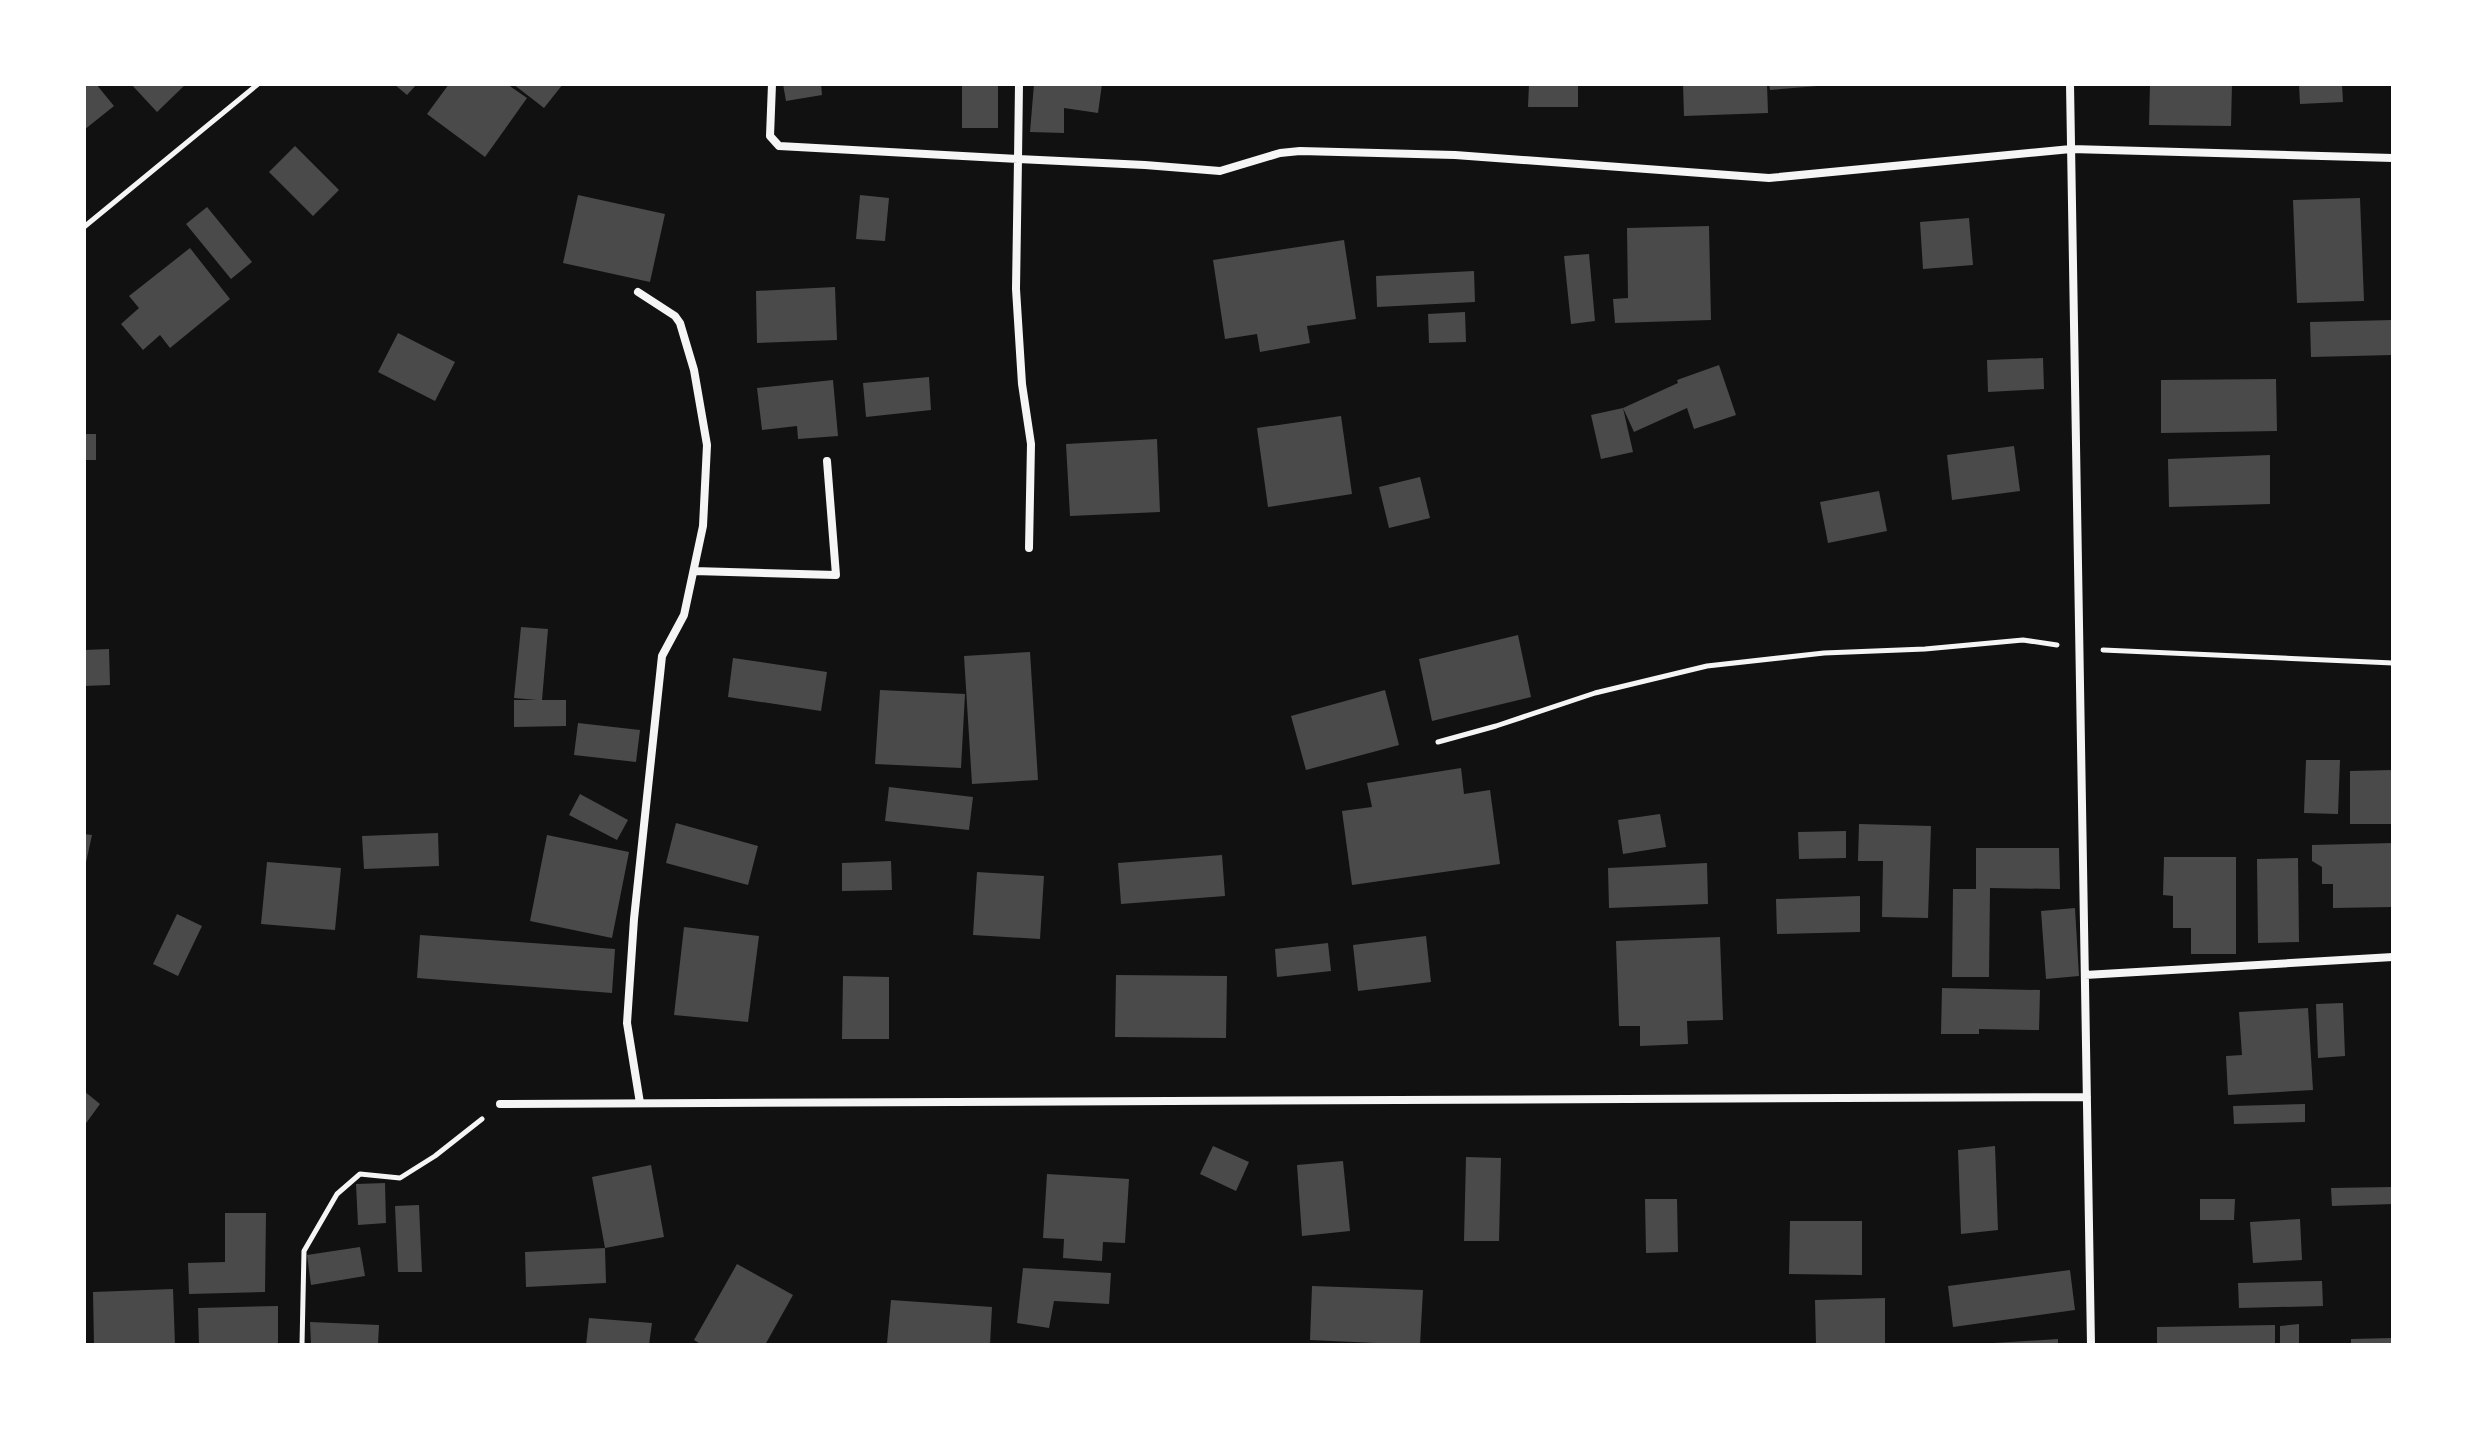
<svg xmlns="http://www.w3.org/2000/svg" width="2477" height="1429" font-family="Poppins,sans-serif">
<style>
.building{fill:#4a4a4a}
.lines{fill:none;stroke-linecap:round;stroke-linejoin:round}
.path{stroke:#f5f5f5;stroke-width:5}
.minor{stroke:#f5f5f5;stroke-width:8}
</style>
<rect width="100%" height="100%" fill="#111"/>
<path class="building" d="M 84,84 L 96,84 L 114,106 L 84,130 Z
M 131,84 L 186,84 L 157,112 Z
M 394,84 L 417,84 L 407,95 Z
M 449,84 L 507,84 L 527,98 L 485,157 L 427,114 Z
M 513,84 L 563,84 L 544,108 Z
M 783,84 L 821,84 L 822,95 L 786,101 Z
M 962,84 L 998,84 L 998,128 L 962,128 Z
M 1034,84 L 1102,84 L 1098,113 L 1064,108 L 1064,133 L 1030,132 Z
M 1529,84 L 1578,84 L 1578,107 L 1528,107 Z
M 1683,84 L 1767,84 L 1768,113 L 1684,116 Z
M 1769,84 L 1818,84 L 1818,86 L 1770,90 Z
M 2150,84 L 2232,84 L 2231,126 L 2149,125 Z
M 2299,84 L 2342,84 L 2343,102 L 2300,104 Z
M 295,146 L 339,190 L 313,216 L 269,172 Z
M 578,195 L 665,214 L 650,282 L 563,263 Z
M 860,195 L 889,198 L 885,241 L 856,239 Z
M 2360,198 L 2364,301 L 2297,303 L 2293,200 Z
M 207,207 L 252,262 L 231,279 L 186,224 Z
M 1969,218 L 1973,265 L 1923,269 L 1920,222 Z
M 1709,226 L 1711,320 L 1615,323 L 1613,299 L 1628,298 L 1627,228 Z
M 1344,240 L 1356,319 L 1307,326 L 1310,343 L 1260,352 L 1257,334 L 1225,339 L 1213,260 Z
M 190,248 L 230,299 L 170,348 L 160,335 L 143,350 L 121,324 L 139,308 L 129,296 Z
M 1589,254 L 1595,321 L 1571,324 L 1564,256 Z
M 1474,271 L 1475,302 L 1377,307 L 1376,276 Z
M 835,287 L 837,340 L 757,343 L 756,291 Z
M 1465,312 L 1466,342 L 1429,343 L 1428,314 Z
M 2393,320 L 2393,355 L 2311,357 L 2310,322 Z
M 398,333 L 455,362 L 435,401 L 378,372 Z
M 2043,358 L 2044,389 L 1988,392 L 1987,360 Z
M 1719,365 L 1736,415 L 1694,429 L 1687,408 L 1634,432 L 1623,408 L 1633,452 L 1601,459 L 1591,415 L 1623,408 L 1678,383 L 1677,380 Z
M 929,377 L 931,410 L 866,417 L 863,383 Z
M 2276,379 L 2277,431 L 2161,433 L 2161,380 Z
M 833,380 L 838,436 L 798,439 L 797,426 L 762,430 L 757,388 Z
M 1341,416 L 1352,494 L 1268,507 L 1257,428 Z
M 84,434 L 96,434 L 96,460 L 84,460 Z
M 1157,439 L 1160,512 L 1070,516 L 1066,444 Z
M 2014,446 L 2020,491 L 1952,500 L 1947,455 Z
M 2270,455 L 2270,504 L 2169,507 L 2168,459 Z
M 1420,477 L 1430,518 L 1389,528 L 1379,487 Z
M 1879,491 L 1887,531 L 1828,543 L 1820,502 Z
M 521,627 L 548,629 L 542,700 L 566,700 L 566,726 L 514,727 L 514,700 L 537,700 L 514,698 Z
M 1518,635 L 1531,697 L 1432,721 L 1419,659 Z
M 109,649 L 110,685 L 84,686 L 84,650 Z
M 1030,652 L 1038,780 L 972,784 L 964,656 Z
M 733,658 L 827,672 L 821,711 L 728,697 Z
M 880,690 L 965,694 L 961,768 L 875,764 Z
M 1385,690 L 1399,745 L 1306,770 L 1291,716 Z
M 578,723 L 640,730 L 636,762 L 574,755 Z
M 2306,760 L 2340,760 L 2338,814 L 2304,813 Z
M 1461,768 L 1464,794 L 1490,790 L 1500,864 L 1352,885 L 1342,811 L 1372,807 L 1367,783 Z
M 2393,770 L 2393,824 L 2350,824 L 2350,771 Z
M 889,787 L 973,797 L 969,830 L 885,821 Z
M 580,794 L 628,820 L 617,840 L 569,815 Z
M 1660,814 L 1666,847 L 1623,854 L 1618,820 Z
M 676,823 L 758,846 L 748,885 L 666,863 Z
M 1859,824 L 1931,826 L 1928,918 L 1882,917 L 1883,861 L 1858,861 Z
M 1846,831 L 1846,858 L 1799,859 L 1798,832 Z
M 438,833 L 439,866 L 364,869 L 362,836 Z
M 84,834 L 92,835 L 85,867 L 84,867 Z
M 547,835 L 629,852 L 612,938 L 530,921 Z
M 2393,843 L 2393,907 L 2333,908 L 2333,884 L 2322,884 L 2322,867 L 2312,861 L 2312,845 Z
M 1976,848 L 2059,848 L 2060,889 L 1990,888 L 1989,977 L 1952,977 L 1953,889 L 1976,889 Z
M 1222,855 L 1225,896 L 1121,904 L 1118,863 Z
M 2164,857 L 2236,857 L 2236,954 L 2191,954 L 2191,928 L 2173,928 L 2173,896 L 2163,895 Z
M 2298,858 L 2299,942 L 2258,943 L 2257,859 Z
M 891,861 L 892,890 L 842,891 L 842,863 Z
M 267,862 L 341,868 L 335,930 L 261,924 Z
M 1707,863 L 1708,904 L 1609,908 L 1608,868 Z
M 977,872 L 1044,876 L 1040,939 L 973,935 Z
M 1860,896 L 1860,932 L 1777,934 L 1776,899 Z
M 2075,908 L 2079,976 L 2046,979 L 2041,911 Z
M 177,914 L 202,926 L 178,976 L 153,964 Z
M 684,927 L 759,936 L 748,1022 L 674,1015 Z
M 420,935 L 615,949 L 612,993 L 417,978 Z
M 1426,936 L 1431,982 L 1358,991 L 1353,945 Z
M 1720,937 L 1723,1020 L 1687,1021 L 1688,1044 L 1640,1046 L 1640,1026 L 1619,1026 L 1616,941 Z
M 1328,943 L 1331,971 L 1277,977 L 1275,949 Z
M 1116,975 L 1227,976 L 1226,1038 L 1115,1037 Z
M 843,976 L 889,977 L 889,1039 L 842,1039 Z
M 1942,988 L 2040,990 L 2039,1030 L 1979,1029 L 1979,1034 L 1941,1034 Z
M 2343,1003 L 2345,1056 L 2318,1058 L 2316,1004 Z
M 2308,1008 L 2313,1090 L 2228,1095 L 2226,1056 L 2242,1055 L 2239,1012 Z
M 84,1091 L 100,1104 L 84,1126 Z
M 2305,1104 L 2305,1122 L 2234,1124 L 2233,1106 Z
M 1213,1146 L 1249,1162 L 1236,1191 L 1200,1174 Z
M 1995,1146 L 1998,1230 L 1961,1234 L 1958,1150 Z
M 1466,1157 L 1501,1158 L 1499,1241 L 1464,1241 Z
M 1343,1161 L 1350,1231 L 1302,1236 L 1297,1165 Z
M 651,1165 L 664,1237 L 605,1248 L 592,1177 Z
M 1047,1174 L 1129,1179 L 1125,1243 L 1103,1242 L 1102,1261 L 1063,1258 L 1064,1239 L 1043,1238 Z
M 385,1183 L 386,1223 L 358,1225 L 356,1184 Z
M 2393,1187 L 2393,1204 L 2332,1206 L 2331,1188 Z
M 1645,1199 L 1677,1199 L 1678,1252 L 1646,1253 Z
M 2200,1199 L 2235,1199 L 2234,1220 L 2200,1220 Z
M 419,1205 L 422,1272 L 398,1272 L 395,1206 Z
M 225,1213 L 266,1213 L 265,1292 L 189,1294 L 188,1263 L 225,1262 Z
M 2300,1219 L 2302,1260 L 2253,1263 L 2250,1222 Z
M 1790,1221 L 1862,1221 L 1862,1275 L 1789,1274 Z
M 360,1247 L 365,1276 L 311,1285 L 307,1255 Z
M 605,1248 L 606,1283 L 526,1287 L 525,1252 Z
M 737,1264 L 793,1295 L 765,1345 L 702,1345 L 694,1340 Z
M 1023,1268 L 1111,1273 L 1109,1304 L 1054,1301 L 1049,1328 L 1017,1323 Z
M 2070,1270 L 2075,1310 L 1953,1327 L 1948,1286 Z
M 2322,1281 L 2323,1306 L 2239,1308 L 2238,1283 Z
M 1312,1286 L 1423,1290 L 1420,1345 L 1310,1340 Z
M 173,1289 L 175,1345 L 94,1345 L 93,1292 Z
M 1885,1298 L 1885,1345 L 1816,1345 L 1815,1300 Z
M 891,1300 L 992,1307 L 990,1345 L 887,1343 Z
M 278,1306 L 278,1345 L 199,1345 L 198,1308 Z
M 589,1318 L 652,1323 L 649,1345 L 586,1345 Z
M 310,1322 L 379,1325 L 378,1345 L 311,1345 Z
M 2299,1324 L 2299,1345 L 2280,1345 L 2280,1326 Z
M 2275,1325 L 2275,1345 L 2157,1345 L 2157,1327 Z
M 2393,1338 L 2393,1345 L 2351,1345 L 2351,1339 Z
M 2058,1339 L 2058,1345 L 1994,1345 L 1994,1343 Z"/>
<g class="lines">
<path class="path" d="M 84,227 L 258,84
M 2103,650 L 2393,663
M 1438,742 L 1496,726 L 1595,693 L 1707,666 L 1824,653 L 1925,649 L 2023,640 L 2057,645
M 302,1345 L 304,1251 L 337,1194 L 360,1174 L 400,1178 L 435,1156 L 482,1119"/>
<path class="minor" d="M 772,84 L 770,136 L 779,146 L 1018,159 L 1016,289 L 1022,384 L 1031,444 L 1029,548
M 1019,84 L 1018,159 L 1145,165 L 1220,171 L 1280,153 L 1300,151 L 1455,155 L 1769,178 L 2071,149 L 2393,158
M 2070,84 L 2091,1345
M 638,292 L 675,316 L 680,323 L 694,370 L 707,445 L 703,526 L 684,615 L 662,656 L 634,919 L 627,1023 L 640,1103
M 694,571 L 836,575 L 827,461
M 2085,975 L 2393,957
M 500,1104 L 2087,1097"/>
</g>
<rect width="2477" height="1429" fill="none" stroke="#ffffff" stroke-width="172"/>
</svg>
